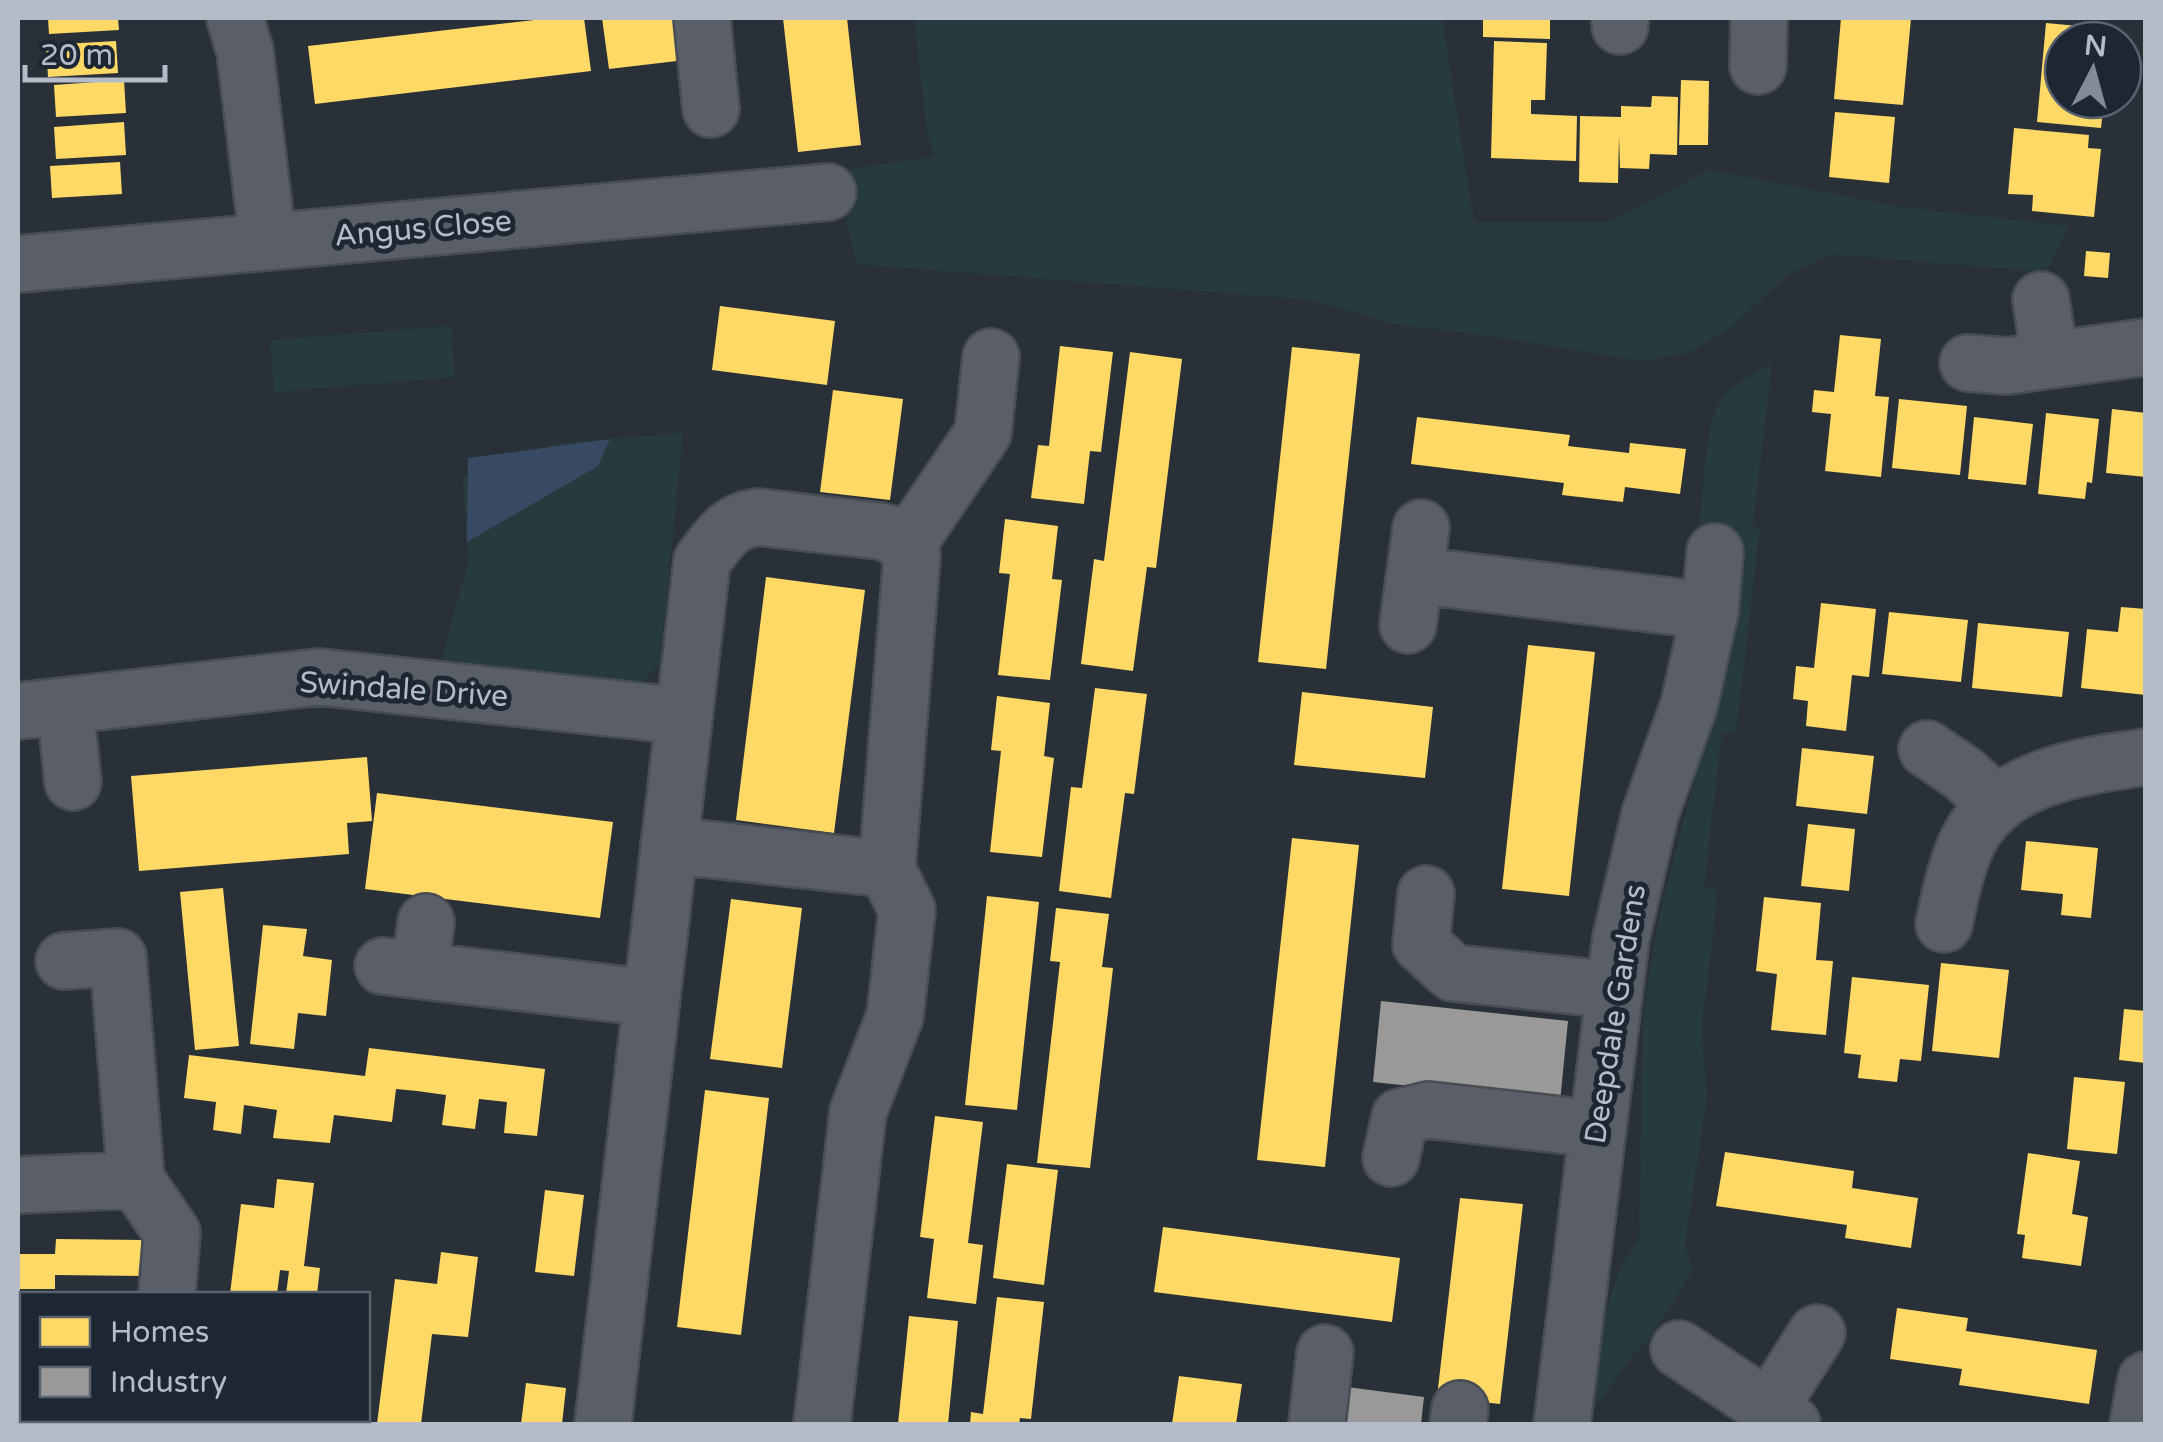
<svg xmlns="http://www.w3.org/2000/svg" width="2163" height="1442" font-family="'Varela Round',sans-serif">
<style>
.green{fill:#273a3e}
.water{fill:#384963}
.homes{fill:#ffd966}
.industry{fill:#999}
.lines{fill:none;stroke-linecap:round;stroke-linejoin:round}
.minor-casing{stroke:#484c53;stroke-width:60}
.minor{stroke:#5a5e66;stroke-width:55}
.labels{text-anchor:middle;stroke-width:10;stroke-linejoin:round;paint-order:stroke}
.street-label{font-size:30px;fill:#b4bcc9;stroke:#1d2633}
</style>
<rect width="100%" height="100%" fill="#2a3038"/>
<path class="green" d="M 914,18 L 1442,18 L 1474,222 L 1609,222 L 1709,170 L 1900,207 L 2069,226 L 2046,272 L 1831,254 L 1789,274 L 1728,330 L 1688,353 L 1642,361 L 1491,336 L 1394,324 L 1313,300 L 856,264 L 837,171 L 934,157 L 927,133 Z
M 451,326 L 455,377 L 274,392 L 270,340 Z
M 1772,363 L 1753,526 L 1760,528 L 1736,733 L 1722,732 L 1704,887 L 1718,890 L 1702,1028 L 1707,1096 L 1685,1246 L 1693,1270 L 1652,1336 L 1632,1356 L 1595,1408 C 1602,1349 1600,1288 1639,1240 L 1643,1012 L 1661,907 L 1698,766 L 1721,664 L 1728,555 L 1699,528 C 1703,497 1705,425 1720,401 C 1731,384 1756,373 1772,363 Z
M 683,433 L 660,663 L 632,693 L 438,673 L 468,562 L 463,477 L 529,461 L 552,444 Z"/>
<path class="water" d="M 610,439 L 598,466 L 467,542 L 468,458 Z"/>
<path class="homes" d="M 48,18 L 118,18 L 119,30 L 49,34 Z
M 552,18 L 584,18 L 591,71 L 315,104 L 308,46 Z
M 602,18 L 689,18 L 694,59 L 609,69 Z
M 783,18 L 847,18 L 861,145 L 798,152 Z
M 1483,18 L 1550,18 L 1550,39 L 1483,37 Z
M 1841,18 L 1911,18 L 1903,105 L 1834,99 Z
M 2046,23 L 2110,29 L 2109,40 L 2063,40 L 2063,100 L 2104,100 L 2101,128 L 2037,122 Z
M 116,41 L 118,73 L 48,77 L 46,45 Z
M 1494,41 L 1547,43 L 1545,100 L 1531,100 L 1531,114 L 1577,116 L 1576,161 L 1491,158 Z
M 124,80 L 126,113 L 56,117 L 54,85 Z
M 1681,80 L 1709,81 L 1708,145 L 1679,145 Z
M 1652,96 L 1678,97 L 1677,155 L 1650,154 L 1649,169 L 1620,168 L 1619,136 L 1618,183 L 1579,182 L 1580,116 L 1621,117 L 1621,106 L 1651,107 Z
M 1835,112 L 1895,117 L 1889,183 L 1829,177 Z
M 124,122 L 126,155 L 56,159 L 54,127 Z
M 2014,128 L 2089,135 L 2088,148 L 2101,149 L 2094,217 L 2032,211 L 2033,195 L 2008,194 Z
M 120,162 L 122,194 L 52,198 L 50,166 Z
M 2086,251 L 2110,253 L 2108,278 L 2084,276 Z
M 720,306 L 835,321 L 827,385 L 712,370 Z
M 1840,335 L 1881,339 L 1875,396 L 1889,397 L 1881,477 L 1825,471 L 1831,414 L 1812,412 L 1814,390 L 1834,392 Z
M 1060,346 L 1113,352 L 1101,452 L 1090,451 L 1084,504 L 1031,498 L 1038,445 L 1049,446 Z
M 1292,347 L 1360,354 L 1326,669 L 1258,662 Z
M 1130,352 L 1182,359 L 1156,568 L 1147,567 L 1133,671 L 1081,664 L 1094,559 L 1104,561 Z
M 833,390 L 903,399 L 890,500 L 820,492 Z
M 1899,399 L 1967,406 L 1960,475 L 1892,468 Z
M 2112,409 L 2146,413 L 2146,477 L 2106,473 Z
M 2046,413 L 2099,419 L 2092,483 L 2087,482 L 2085,499 L 2038,494 Z
M 1417,417 L 1570,435 L 1568,446 L 1629,453 L 1630,443 L 1686,449 L 1680,494 L 1625,487 L 1623,502 L 1562,495 L 1564,483 L 1411,464 Z
M 1974,417 L 2033,424 L 2026,485 L 1968,479 Z
M 1005,519 L 1058,526 L 1052,579 L 1062,580 L 1050,680 L 998,675 L 1010,574 L 999,573 Z
M 766,577 L 865,590 L 834,833 L 736,820 Z
M 1821,603 L 1876,609 L 1869,677 L 1852,675 L 1846,731 L 1806,726 L 1808,701 L 1793,699 L 1796,666 L 1814,668 Z
M 2121,607 L 2146,609 L 2146,695 L 2081,688 L 2087,629 L 2118,632 Z
M 1889,612 L 1968,620 L 1961,682 L 1882,674 Z
M 1978,623 L 2069,632 L 2062,697 L 1972,688 Z
M 1528,645 L 1595,652 L 1569,896 L 1502,889 Z
M 1095,688 L 1147,694 L 1134,794 L 1125,793 L 1111,898 L 1059,891 L 1071,787 L 1082,788 Z
M 1302,692 L 1433,707 L 1425,778 L 1294,765 Z
M 997,696 L 1050,703 L 1044,756 L 1054,758 L 1042,857 L 990,852 L 1001,751 L 991,750 Z
M 1802,748 L 1874,756 L 1867,814 L 1796,806 Z
M 367,757 L 372,821 L 347,823 L 349,854 L 139,871 L 131,776 Z
M 377,793 L 613,822 L 600,918 L 365,889 Z
M 1808,824 L 1855,829 L 1849,891 L 1801,886 Z
M 1292,838 L 1359,845 L 1325,1167 L 1257,1160 Z
M 2026,841 L 2098,848 L 2091,918 L 2061,915 L 2063,894 L 2021,890 Z
M 223,888 L 239,1046 L 195,1050 L 180,892 Z
M 987,896 L 1039,902 L 1017,1110 L 965,1105 Z
M 1764,897 L 1821,903 L 1816,960 L 1833,961 L 1826,1035 L 1771,1030 L 1777,974 L 1756,971 Z
M 731,899 L 802,908 L 782,1068 L 710,1059 Z
M 1056,908 L 1109,914 L 1102,967 L 1113,968 L 1090,1168 L 1037,1163 L 1060,962 L 1050,961 Z
M 263,925 L 307,929 L 303,956 L 332,960 L 326,1016 L 298,1013 L 294,1049 L 250,1044 Z
M 1941,963 L 2009,970 L 1999,1058 L 1932,1051 Z
M 1852,977 L 1929,985 L 1921,1061 L 1900,1059 L 1897,1082 L 1858,1078 L 1861,1055 L 1844,1053 Z
M 2124,1009 L 2146,1011 L 2146,1063 L 2119,1060 Z
M 369,1048 L 545,1069 L 537,1136 L 504,1133 L 507,1102 L 479,1099 L 475,1129 L 442,1125 L 446,1095 L 417,1091 L 396,1089 L 392,1122 L 334,1115 L 330,1143 L 273,1138 L 277,1110 L 244,1105 L 241,1134 L 213,1130 L 216,1102 L 184,1098 L 189,1055 L 365,1076 Z
M 2074,1077 L 2125,1082 L 2117,1154 L 2067,1149 Z
M 705,1090 L 769,1098 L 741,1335 L 677,1327 Z
M 935,1116 L 983,1122 L 968,1243 L 983,1245 L 976,1304 L 927,1298 L 934,1239 L 920,1237 Z
M 1725,1152 L 1854,1171 L 1852,1188 L 1918,1198 L 1911,1248 L 1845,1238 L 1847,1225 L 1716,1206 Z
M 2028,1153 L 2080,1161 L 2072,1214 L 2088,1217 L 2081,1266 L 2022,1258 L 2025,1235 L 2017,1234 Z
M 1007,1164 L 1058,1170 L 1044,1285 L 993,1278 Z
M 277,1179 L 314,1183 L 304,1266 L 320,1268 L 317,1294 L 286,1294 L 289,1271 L 280,1270 L 277,1294 L 230,1294 L 241,1204 L 274,1208 Z
M 545,1190 L 584,1195 L 574,1276 L 535,1272 Z
M 1460,1198 L 1523,1204 L 1500,1404 L 1437,1397 Z
M 1163,1227 L 1400,1258 L 1392,1322 L 1154,1292 Z
M 56,1239 L 142,1240 L 142,1276 L 55,1275 L 55,1289 L 18,1289 L 18,1254 L 55,1254 Z
M 441,1252 L 478,1257 L 468,1337 L 432,1334 L 421,1424 L 377,1424 L 395,1279 L 437,1284 Z
M 997,1297 L 1044,1302 L 1031,1419 L 1020,1418 L 1019,1424 L 970,1424 L 971,1412 L 983,1414 Z
M 1897,1308 L 1968,1318 L 1966,1331 L 2097,1350 L 2089,1404 L 1959,1385 L 1962,1369 L 1890,1359 Z
M 909,1316 L 958,1321 L 948,1424 L 898,1424 Z
M 1179,1376 L 1242,1384 L 1236,1424 L 1172,1424 Z
M 526,1383 L 566,1388 L 562,1424 L 521,1424 Z"/>
<path class="industry" d="M 1381,1001 L 1568,1021 L 1560,1102 L 1373,1082 Z
M 1347,1387 L 1424,1397 L 1421,1424 L 1342,1424 Z"/>
<g class="lines">
<g class="minor-casing">
<path id="minor" d="M 235,18 L 245,51 L 268,242
M 702,18 L 711,109
M 1620,26 L 1620,18
M 1758,66 L 1759,18
M 18,264 L 828,192
M 2041,300 L 2050,359
M 1968,363 L 2007,366 L 2146,347
M 907,545 L 983,433 L 991,357
M 1415,575 L 1710,611
M 1408,625 L 1421,528
M 65,706 L 73,782
M 18,711 L 319,677 L 684,716
M 1927,749 L 1964,774 L 1996,804
M 669,845 L 887,869
M 1426,894 L 1421,944 L 1453,973 L 1614,990
M 1944,924 C 1950,896 1955,868 1968,841 C 2000,776 2082,766 2146,757
M 383,966 L 651,998
M 420,970 L 426,922
M 1391,1158 L 1400,1117 L 1428,1110 L 1597,1129
M 136,1180 L 172,1233 L 167,1294
M 18,1185 L 136,1180 L 118,957 L 64,961
M 1679,1349 L 1792,1424
M 1770,1407 L 1817,1333
M 45,1424 L 45,1420
M 155,1424 L 156,1420
M 603,1424 L 702,561 C 719,539 728,521 758,517 L 879,531 L 895,535 L 912,555 L 887,869 L 907,910 L 895,1016 L 858,1112 L 822,1424
M 1317,1424 L 1325,1353
M 1458,1424 L 1460,1409
M 1562,1424 L 1621,938 L 1650,814 L 1689,705 L 1710,611 L 1715,552
M 2138,1424 L 2146,1380"/>
</g>
<use href="#minor" class="minor"/>
</g>
<g class="labels">
<g class="street-label">
<text transform="translate(423 228) rotate(-5)" y="10">Angus Close</text>
<text transform="translate(404 689) rotate(4)" y="10">Swindale Drive</text>
<text transform="translate(1615 1014) rotate(-81)" y="10">Deepdale Gardens</text>
</g>
</g>
<rect width="2163" height="1442" fill="none" stroke="#b4bcc9" stroke-width="40"/>
<rect x="20" y="1292" width="350" height="130" fill="#1d2633" stroke="#59626f" stroke-width="2.5"/>
<rect x="40" y="1317" width="50" height="30" fill="#ffd966" stroke="#59626f" stroke-width="2.5"/>
<text x="110" y="1342" font-size="30" fill="#b4bcc9">Homes</text>
<rect x="40" y="1367" width="50" height="30" fill="#999999" stroke="#59626f" stroke-width="2.5"/>
<text x="110" y="1392" font-size="30" fill="#b4bcc9">Industry</text>
<g transform="translate(2093 70) rotate(6)"><circle r="48" fill="#1d2633" stroke="#59626f" stroke-width="2.5"/>
<path d="M0-8L18 38L0 25L-18 38Z" fill="#848b96"/>
<text y="-15" font-size="28" font-weight="bold" text-anchor="middle" fill="#b4bcc9">N</text>
</g>
<path d="M25 65v15h140v-15" fill="none" stroke="#b4bcc9" stroke-width="5"/>
<text x="40" y="65" font-size="30" fill="#b4bcc9" stroke="#1d2633" stroke-width="8" paint-order="stroke">20 m</text>
</svg>
